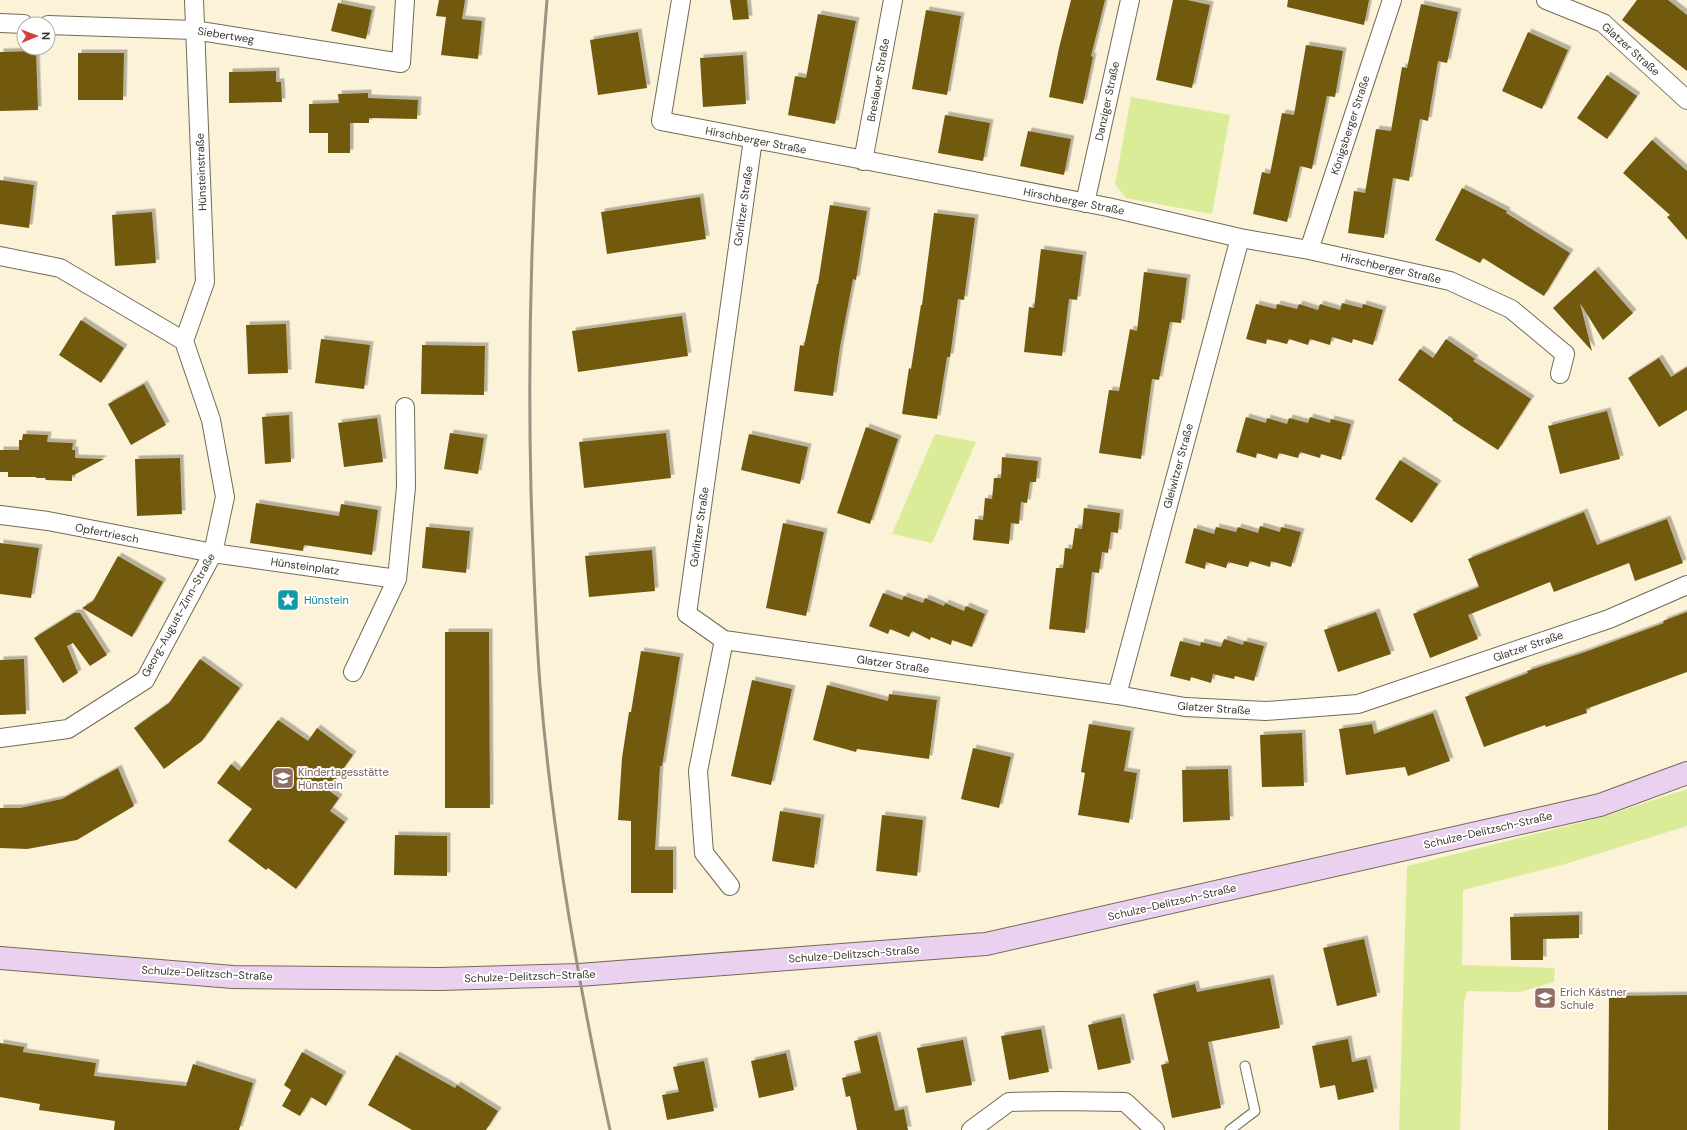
<svg xmlns="http://www.w3.org/2000/svg" width="1687" height="1130" font-family="'DM Sans',sans-serif">
<style>
.green{fill:#dbec99}
.building{fill:#715a0e;filter:url(#shadow)}
.lines{fill:none;stroke-linecap:round;stroke-linejoin:round}
.lane-casing{stroke:#736b55;stroke-width:11}
.street-casing{stroke:#736b55;stroke-width:20}
.secondary-casing{stroke:#736b55;stroke-width:24}
.lane{stroke:#fff;stroke-width:9}
.street{stroke:#fff;stroke-width:18}
.secondary{stroke:#ebd1f0;stroke-width:22}
.rail{stroke:#999381;stroke-width:3}
.labels{text-anchor:middle;stroke-width:4;stroke-linejoin:round;paint-order:stroke}
.street-label{font-size:11px;fill:#39352b;stroke:#fff}
.culture-label{font-size:11px;fill:#0d838f;stroke:#fff;text-anchor:start}
.education-label{font-size:11px;fill:#785e54;stroke:#fff;text-anchor:start}
</style>
<defs>
<filter id="shadow"><feDropShadow dx="3.5" dy="-3.5" stdDeviation="0" flood-color="#0004"/></filter>
</defs>
<rect width="100%" height="100%" fill="#fbf2d8"/>
<path class="green" d="M 1131,97 L 1230,115 L 1212,214 L 1126,198 L 1115,184 Z
M 935,434 L 976,442 L 932,543 L 892,534 Z
M 1687,789 L 1687,826 L 1565,864 L 1463,890 L 1462,965 L 1555,968 L 1554,982 L 1520,992 L 1467,991 L 1464,1003 L 1460,1130 L 1399,1130 L 1407,866 L 1599,818 Z"/>
<path class="building" d="M 439,0 L 465,0 L 462,19 L 482,21 L 478,59 L 441,55 L 446,17 L 436,16 Z
M 730,0 L 747,0 L 749,19 L 733,20 Z
M 1071,0 L 1105,0 L 1091,56 L 1093,57 L 1083,104 L 1049,97 L 1059,48 Z
M 1173,0 L 1187,0 L 1210,5 L 1192,88 L 1156,80 Z
M 1288,0 L 1369,0 L 1364,25 L 1287,7 Z
M 1637,0 L 1668,0 L 1687,15 L 1687,71 L 1622,20 Z
M 338,3 L 372,10 L 366,39 L 331,31 Z
M 1421,4 L 1458,12 L 1447,63 L 1438,61 L 1428,121 L 1420,119 L 1409,181 L 1393,178 L 1384,238 L 1348,233 L 1354,191 L 1365,193 L 1376,129 L 1391,131 L 1402,67 L 1407,68 Z
M 926,10 L 961,16 L 947,95 L 912,89 Z
M 818,14 L 856,21 L 835,124 L 788,115 L 795,76 L 806,78 Z
M 638,32 L 647,88 L 598,95 L 590,40 Z
M 1528,32 L 1568,50 L 1542,109 L 1502,91 Z
M 1306,45 L 1343,51 L 1335,97 L 1327,96 L 1312,169 L 1300,166 L 1287,222 L 1253,214 L 1262,172 L 1270,174 L 1282,113 L 1294,115 Z
M 36,51 L 38,110 L 0,111 L 0,52 Z
M 78,53 L 124,53 L 123,100 L 78,100 Z
M 743,55 L 746,104 L 703,107 L 700,58 Z
M 276,71 L 276,82 L 281,82 L 282,102 L 229,103 L 229,72 Z
M 1607,75 L 1637,96 L 1607,139 L 1577,118 Z
M 368,93 L 368,98 L 418,100 L 417,119 L 369,118 L 369,123 L 350,123 L 350,153 L 328,153 L 328,133 L 309,133 L 309,104 L 339,103 L 338,94 Z
M 945,115 L 990,123 L 983,161 L 938,153 Z
M 1028,131 L 1071,139 L 1064,175 L 1020,166 Z
M 1652,140 L 1687,171 L 1687,240 L 1667,217 L 1670,215 L 1623,173 Z
M 0,180 L 34,185 L 29,228 L 0,224 Z
M 1462,188 L 1507,211 L 1506,213 L 1570,253 L 1544,296 L 1483,258 L 1480,263 L 1435,240 Z
M 700,197 L 706,239 L 607,254 L 601,212 Z
M 830,205 L 867,211 L 856,280 L 853,279 L 840,347 L 833,396 L 794,391 L 800,345 L 804,346 L 817,284 L 818,284 Z
M 152,212 L 156,263 L 115,266 L 112,215 Z
M 934,213 L 975,218 L 964,300 L 958,299 L 950,357 L 947,357 L 937,419 L 902,414 L 909,368 L 911,369 L 921,305 L 922,305 Z
M 1041,249 L 1083,255 L 1077,300 L 1069,299 L 1062,356 L 1024,352 L 1029,307 L 1034,308 Z
M 1595,270 L 1633,313 L 1603,340 L 1580,303 L 1592,351 L 1553,308 Z
M 1144,272 L 1187,278 L 1181,323 L 1170,322 L 1159,380 L 1152,379 L 1141,459 L 1099,453 L 1109,390 L 1119,391 L 1130,329 L 1137,331 Z
M 1342,303 L 1362,308 L 1363,304 L 1383,310 L 1373,345 L 1353,339 L 1352,343 L 1332,337 L 1330,345 L 1310,339 L 1308,345 L 1289,339 L 1287,344 L 1267,339 L 1266,344 L 1246,339 L 1256,304 L 1276,309 L 1277,304 L 1297,309 L 1299,304 L 1318,310 L 1320,304 L 1340,310 Z
M 682,316 L 688,356 L 578,372 L 572,331 Z
M 81,320 L 124,348 L 101,383 L 59,355 Z
M 286,324 L 288,373 L 248,374 L 246,325 Z
M 321,339 L 370,345 L 364,389 L 315,383 Z
M 1446,339 L 1475,359 L 1473,361 L 1531,399 L 1498,450 L 1452,420 L 1453,419 L 1398,380 L 1420,349 L 1433,358 Z
M 422,345 L 485,346 L 484,395 L 421,394 Z
M 1659,358 L 1671,377 L 1687,367 L 1687,410 L 1659,427 L 1628,378 Z
M 144,384 L 166,425 L 131,445 L 108,404 Z
M 1607,411 L 1620,459 L 1560,474 L 1548,426 Z
M 289,415 L 291,462 L 265,464 L 262,417 Z
M 1246,417 L 1266,423 L 1267,418 L 1287,424 L 1289,418 L 1308,423 L 1310,417 L 1330,423 L 1331,419 L 1351,424 L 1341,460 L 1321,454 L 1320,458 L 1300,452 L 1298,458 L 1279,453 L 1277,459 L 1257,453 L 1256,458 L 1236,452 Z
M 377,418 L 383,462 L 344,467 L 338,423 Z
M 866,427 L 898,439 L 870,524 L 837,513 Z
M 450,433 L 484,438 L 478,474 L 444,469 Z
M 666,433 L 671,478 L 584,488 L 579,442 Z
M 23,434 L 48,435 L 47,442 L 73,443 L 72,450 L 75,450 L 75,458 L 104,459 L 74,475 L 72,475 L 72,481 L 46,480 L 45,478 L 36,478 L 36,477 L 8,477 L 8,472 L 0,472 L 0,450 L 19,450 L 19,440 L 22,440 Z
M 749,434 L 808,447 L 800,484 L 741,470 Z
M 1002,457 L 1038,461 L 1036,482 L 1030,482 L 1027,503 L 1021,502 L 1019,524 L 1011,523 L 1009,544 L 973,540 L 975,519 L 983,520 L 985,498 L 992,499 L 994,478 L 1001,478 Z
M 180,458 L 182,514 L 137,516 L 135,459 Z
M 1400,460 L 1438,484 L 1412,523 L 1375,499 Z
M 256,503 L 339,516 L 341,504 L 378,510 L 372,555 L 304,545 L 303,551 L 250,543 Z
M 1084,508 L 1120,513 L 1118,533 L 1111,532 L 1108,553 L 1102,552 L 1099,573 L 1092,572 L 1085,633 L 1049,629 L 1056,568 L 1063,568 L 1065,548 L 1072,549 L 1075,528 L 1082,529 Z
M 1584,512 L 1597,545 L 1667,519 L 1683,563 L 1635,581 L 1629,563 L 1554,592 L 1550,582 L 1468,615 L 1478,639 L 1430,658 L 1413,614 L 1479,587 L 1468,559 Z
M 783,523 L 824,532 L 806,616 L 766,608 Z
M 1260,526 L 1280,532 L 1281,527 L 1301,532 L 1291,567 L 1271,561 L 1270,567 L 1250,561 L 1248,567 L 1228,562 L 1226,568 L 1206,562 L 1205,569 L 1185,563 L 1194,528 L 1214,534 L 1216,527 L 1236,532 L 1238,527 L 1258,533 Z
M 426,527 L 470,531 L 466,573 L 422,568 Z
M 0,543 L 39,548 L 31,598 L 0,594 Z
M 652,550 L 655,591 L 589,597 L 585,556 Z
M 118,556 L 163,582 L 132,637 L 82,608 L 93,601 Z
M 883,593 L 902,600 L 904,596 L 923,603 L 925,598 L 944,606 L 945,603 L 964,611 L 966,606 L 985,614 L 972,647 L 952,640 L 951,645 L 931,637 L 930,640 L 912,631 L 909,637 L 890,629 L 888,634 L 869,626 Z
M 1376,612 L 1391,654 L 1338,672 L 1324,630 Z
M 1687,612 L 1687,672 L 1586,709 L 1587,713 L 1546,727 L 1545,725 L 1484,747 L 1465,697 L 1528,673 L 1527,671 L 1585,652 L 1664,623 L 1663,621 Z
M 74,613 L 80,613 L 107,655 L 90,666 L 73,643 L 67,646 L 78,673 L 63,683 L 34,638 Z
M 445,632 L 489,632 L 490,808 L 445,808 Z
M 1224,639 L 1243,645 L 1244,641 L 1264,646 L 1254,681 L 1235,676 L 1234,679 L 1213,674 L 1211,683 L 1191,677 L 1190,681 L 1170,676 L 1180,641 L 1200,646 L 1201,642 L 1221,647 Z
M 641,651 L 680,657 L 662,766 L 660,766 L 655,850 L 673,850 L 673,893 L 631,893 L 631,821 L 618,820 L 622,758 L 629,712 L 631,712 Z
M 24,659 L 26,714 L 0,715 L 0,660 Z
M 200,659 L 240,688 L 202,741 L 164,769 L 134,728 L 169,703 Z
M 752,680 L 792,689 L 771,785 L 731,776 Z
M 827,685 L 888,701 L 889,694 L 937,700 L 929,759 L 857,749 L 856,752 L 813,740 Z
M 1433,713 L 1450,761 L 1408,776 L 1405,767 L 1346,775 L 1339,729 L 1372,724 L 1374,734 Z
M 278,720 L 308,741 L 317,728 L 353,755 L 328,790 L 339,798 L 330,811 L 345,822 L 296,889 L 268,868 L 266,870 L 228,841 L 252,809 L 217,783 L 231,764 L 239,771 Z
M 1089,724 L 1131,731 L 1124,771 L 1137,773 L 1129,823 L 1078,815 L 1085,773 L 1081,772 Z
M 1302,733 L 1304,786 L 1262,787 L 1260,735 Z
M 973,748 L 1011,757 L 999,808 L 961,799 Z
M 118,768 L 134,806 L 77,840 L 27,849 L 0,848 L 0,808 L 20,808 L 62,799 Z
M 1228,769 L 1230,820 L 1183,822 L 1182,770 Z
M 780,811 L 821,818 L 814,868 L 772,861 Z
M 882,815 L 923,820 L 917,876 L 876,871 Z
M 395,835 L 447,836 L 447,876 L 394,875 Z
M 1579,915 L 1579,938 L 1543,939 L 1543,960 L 1511,960 L 1510,917 Z
M 1364,939 L 1377,996 L 1337,1006 L 1323,948 Z
M 1270,978 L 1280,1028 L 1208,1042 L 1221,1108 L 1172,1118 L 1161,1065 L 1169,1063 L 1153,994 L 1195,984 L 1197,992 Z
M 1687,995 L 1687,1130 L 1608,1130 L 1609,996 Z
M 1121,1017 L 1131,1063 L 1098,1070 L 1088,1025 Z
M 1041,1029 L 1049,1072 L 1009,1080 L 1001,1036 Z
M 877,1035 L 895,1111 L 904,1109 L 908,1130 L 857,1130 L 850,1096 L 846,1097 L 842,1078 L 861,1073 L 854,1041 Z
M 1348,1039 L 1352,1062 L 1367,1059 L 1374,1092 L 1338,1100 L 1335,1085 L 1320,1088 L 1312,1046 Z
M 963,1040 L 972,1085 L 926,1093 L 917,1048 Z
M 0,1043 L 24,1047 L 23,1052 L 96,1063 L 94,1076 L 186,1086 L 193,1064 L 253,1083 L 239,1130 L 114,1130 L 115,1121 L 39,1110 L 40,1104 L 0,1097 Z
M 302,1052 L 343,1075 L 326,1106 L 311,1097 L 300,1116 L 282,1106 L 291,1090 L 284,1085 Z
M 786,1053 L 794,1090 L 759,1098 L 751,1061 Z
M 396,1055 L 455,1088 L 457,1085 L 498,1111 L 486,1130 L 412,1130 L 368,1105 Z
M 704,1061 L 714,1111 L 667,1120 L 662,1095 L 679,1092 L 673,1067 Z"/>
<g class="lines">
<g class="lane-casing">
<path id="lane" d="M 1230,1130 L 1255,1111 L 1245,1066"/>
</g>
<g class="street-casing">
<path id="street" d="M 681,0 L 661,121 L 1108,207 L 1240,238 L 1309,250 L 1450,281 L 1511,309 L 1565,354 L 1560,374
M 1546,0 L 1603,23 L 1687,100
M 0,23 L 24,24
M 48,25 L 194,30 L 401,63 L 405,0
M 863,161 L 893,0
M 1085,203 L 1130,0
M 1309,250 L 1392,0
M 0,256 L 60,268 L 184,341 L 211,420 L 225,497 L 213,553 L 145,680 L 68,729 L 0,738
M 184,341 L 205,282 L 194,0
M 0,515 L 48,521 L 213,553 L 397,579
M 724,640 L 1117,695 L 1185,707 L 1266,711 L 1358,704 L 1609,619 L 1687,585
M 353,672 L 397,579 L 406,487 L 405,407
M 1117,695 L 1240,238
M 730,886 L 704,853 L 698,771 L 724,640 L 687,614 L 753,139
M 971,1130 L 1009,1102 L 1060,1101 L 1125,1102 L 1155,1130"/>
</g>
<g class="secondary-casing">
<path id="secondary" d="M 0,958 L 233,977 L 440,979 L 579,975 L 986,944 L 1600,805 L 1687,773"/>
</g>
<use href="#lane" class="lane"/>
<use href="#street" class="street"/>
<use href="#secondary" class="secondary"/>
<path class="rail" d="M 547,0 C 533,163 527,327 531,491 C 533,555 535,620 540,685 C 552,834 578,983 610,1130"/>
</g>
<defs>
<g id="sight-square" transform="scale(1.15)"><rect x="-9" y="-9" width="18" height="18" rx="4" fill="#0f9aa8" stroke="#fff"/><path d="M0-6L1.8-2.2L6-1.7L2.9 1.2L3.7 5.4L0 3.3L-3.7 5.4L-2.9 1.2L-6-1.7L-1.8-2.2Z" fill="#fff"/></g>
<g id="school-square" transform="scale(1.15)"><rect x="-9" y="-9" width="18" height="18" rx="4" fill="#8d6e63" stroke="#fff"/><path d="M0-5L7-2L0 1L-7-2ZM-4 1L0 2.5L4 1V4Q0 6-4 4Z" fill="#fff"/></g>
</defs>
<g fill-rule="evenodd">
<use href="#sight-square" x="288" y="600"/>
<use href="#school-square" x="283" y="778"/>
<use href="#school-square" x="1545" y="998"/>
</g>
<g class="labels">
<g class="street-label">
<text transform="translate(226 35) rotate(9)" y="4">Siebertweg</text>
<text transform="translate(1631 49) rotate(42)" y="4">Glatzer Straße</text>
<text transform="translate(878 80) rotate(-80)" y="4">Breslauer Straße</text>
<text transform="translate(1107 101) rotate(-78)" y="4">Danziger Straße</text>
<text transform="translate(1350 125) rotate(-72)" y="4">Königsberger Straße</text>
<text transform="translate(756 140) rotate(11)" y="4">Hirschberger Straße</text>
<text transform="translate(201 172) rotate(-92)" y="4">Hünsteinstraße</text>
<text transform="translate(1074 201) rotate(11)" y="4">Hirschberger Straße</text>
<text transform="translate(743 206) rotate(-82)" y="4">Görlitzer Straße</text>
<text transform="translate(1391 268) rotate(13)" y="4">Hirschberger Straße</text>
<text transform="translate(1178 466) rotate(-75)" y="4">Gleiwitzer Straße</text>
<text transform="translate(699 527) rotate(-82)" y="4">Görlitzer Straße</text>
<text transform="translate(107 533) rotate(11)" y="4">Opfertriesch</text>
<text transform="translate(305 566) rotate(8)" y="4">Hünsteinplatz</text>
<text transform="translate(178 615) rotate(-61)" y="4">Georg-August-Zinn-Straße</text>
<text transform="translate(1528 646) rotate(-19)" y="4">Glatzer Straße</text>
<text transform="translate(893 664) rotate(8)" y="4">Glatzer Straße</text>
<text transform="translate(1214 708) rotate(4)" y="4">Glatzer Straße</text>
<text transform="translate(1488 830) rotate(-13)" y="4">Schulze-Delitzsch-Straße</text>
<text transform="translate(1172 902) rotate(-13)" y="4">Schulze-Delitzsch-Straße</text>
<text transform="translate(854 954) rotate(-4)" y="4">Schulze-Delitzsch-Straße</text>
<text transform="translate(207 973) rotate(3)" y="4">Schulze-Delitzsch-Straße</text>
<text transform="translate(530 976) rotate(-2)" y="4">Schulze-Delitzsch-Straße</text>
</g>
<g class="culture-label">
<text x="304" y="604">Hünstein</text>
</g>
<g class="education-label">
<text x="298" y="776">Kindertagesstätte<tspan x="298" dy="13">Hünstein</tspan></text>
<text x="1560" y="996">Erich Kästner<tspan x="1560" dy="13">Schule</tspan></text>
</g>
</g>
<g transform="translate(36 36) rotate(89)"><circle r="19" fill="#ffffff" stroke="#b0aeaa"/>
<path d="M0-3L7 15L0 10L-7 15Z" fill="#cf413d"/>
<text y="-6" font-size="11" font-weight="bold" text-anchor="middle" fill="#39352b">N</text>
</g>
</svg>
